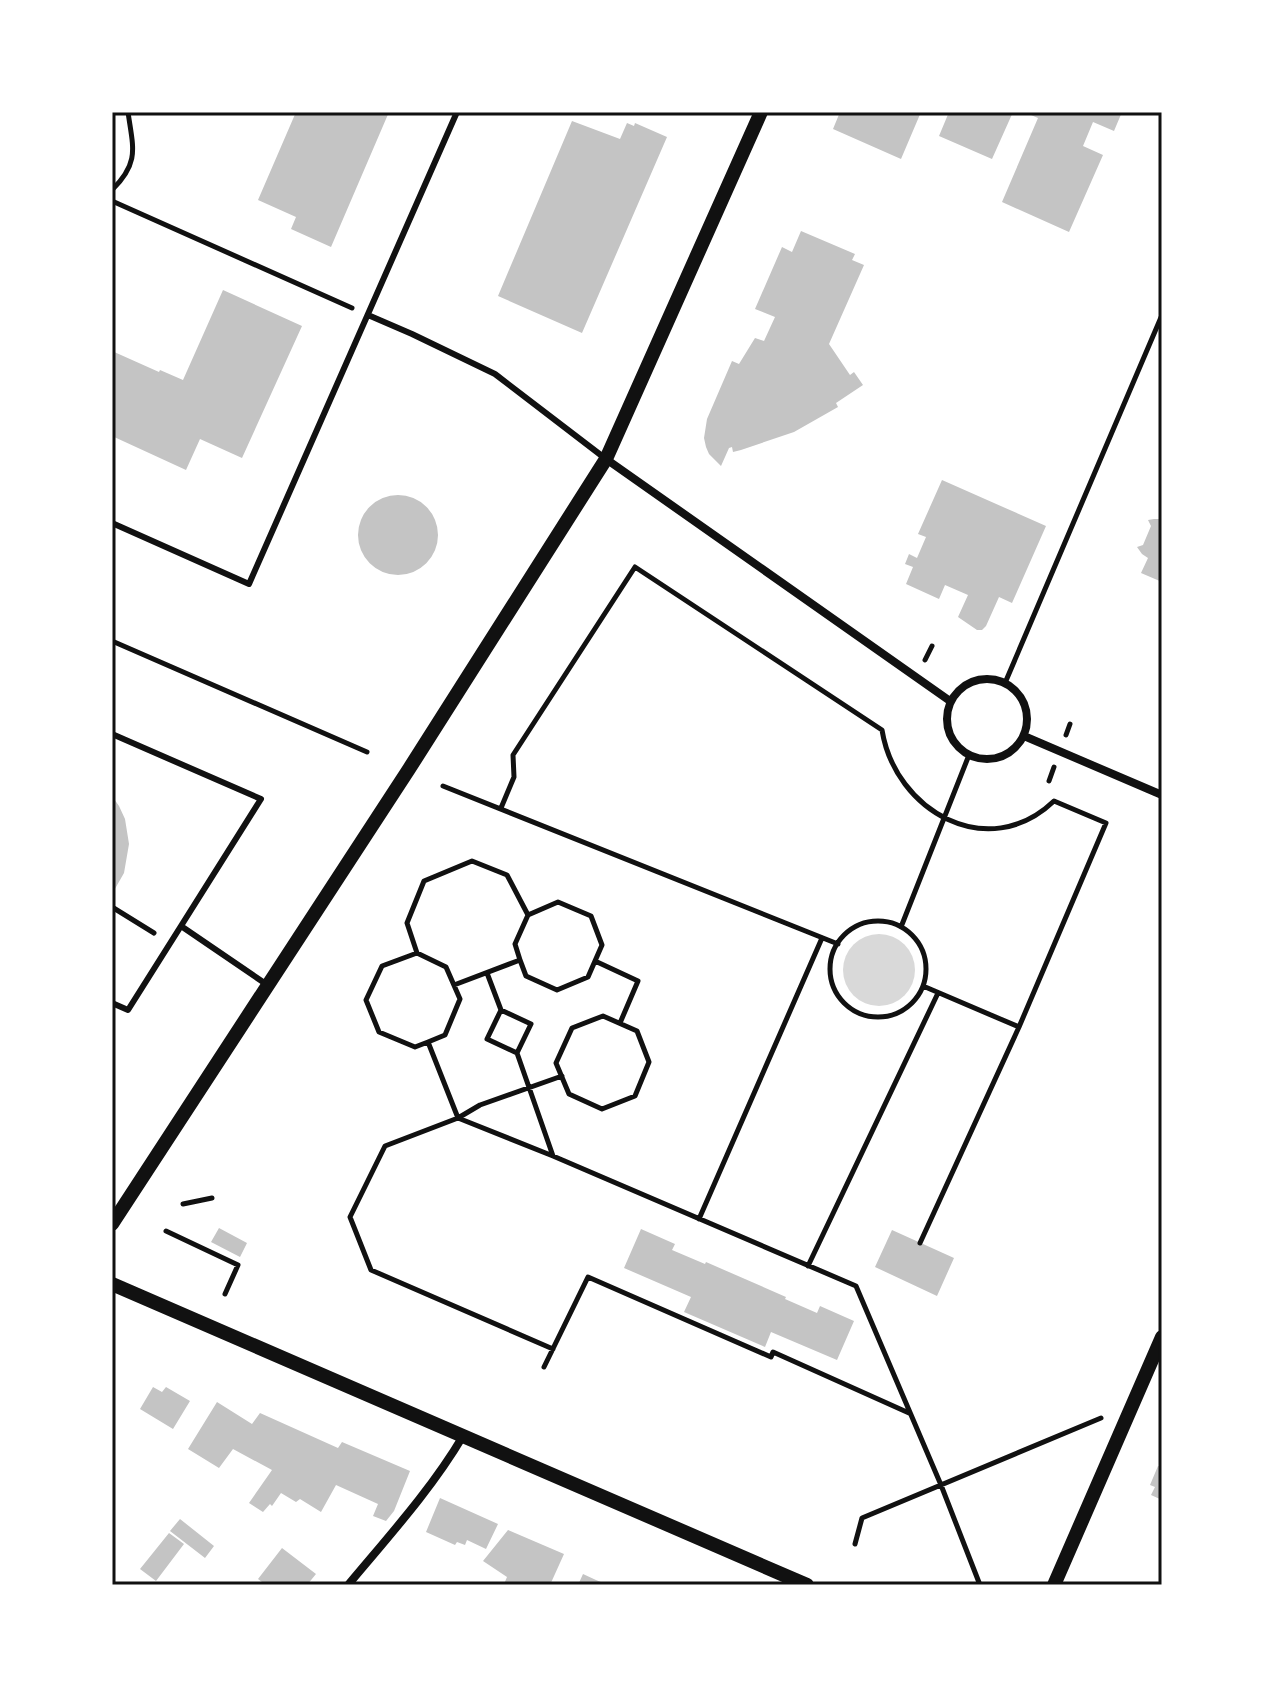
<svg xmlns="http://www.w3.org/2000/svg" width="1274" height="1697" font-family="Karla,sans-serif">
<style>
.water{fill:#d9d9d9}
.building{fill:#c4c4c4}
.lines{fill:none;stroke-linecap:round;stroke-linejoin:round}
.path{stroke:#111;stroke-width:5}
.service{stroke:#111;stroke-width:6}
.minor{stroke:#111;stroke-width:8}
.tertiary{stroke:#111;stroke-width:14}
.neatline{fill:none;stroke:#111;stroke-width:3}
</style>
<rect width="100%" height="100%" fill="#fff"/>
<path class="water" d="M843 970a36 36 0 1 1 72 0a36 36 0 1 1-72 0Z"/>
<path class="building" d="M 296,112 L 389,112 L 331,247 L 291,229 L 296,217 L 258,200 Z
M 840,112 L 921,112 L 901,159 L 833,129 Z
M 949,112 L 1013,112 L 992,159 L 939,136 Z
M 1024,112 L 1122,112 L 1114,131 L 1093,122 L 1083,146 L 1103,155 L 1069,232 L 1002,202 L 1038,118 Z
M 572,121 L 620,139 L 627,123 L 634,126 L 635,123 L 667,137 L 582,333 L 498,296 Z
M 801,231 L 855,254 L 852,260 L 864,265 L 829,344 L 850,375 L 854,372 L 863,385 L 836,403 L 838,407 L 794,432 L 741,450 L 733,452 L 732,447 L 729,448 L 721,466 L 709,454 L 706,447 L 704,438 L 707,419 L 732,361 L 739,364 L 755,338 L 764,341 L 775,317 L 755,309 L 782,247 L 792,252 Z
M 223,290 L 302,326 L 242,458 L 200,439 L 186,470 L 112,436 L 112,351 L 159,372 L 160,370 L 183,380 Z
M 942,480 L 1046,526 L 1012,603 L 999,597 L 986,626 L 982,630 L 977,630 L 958,617 L 968,595 L 945,585 L 939,599 L 906,584 L 913,567 L 905,564 L 909,554 L 917,558 L 926,537 L 918,534 Z
M358 535a40 40 0 1 1 80 0a40 40 0 1 1-80 0Z
M 1154,519 L 1162,519 L 1162,582 L 1141,573 L 1148,558 L 1142,554 L 1137,547 L 1143,545 L 1151,526 L 1148,520 Z
M 112,796 L 119,806 L 125,819 L 129,844 L 124,873 L 112,894 Z
M 219,1228 L 247,1243 L 240,1257 L 211,1242 Z
M 641,1229 L 675,1244 L 672,1250 L 705,1264 L 706,1262 L 786,1297 L 785,1299 L 817,1313 L 820,1306 L 854,1321 L 837,1360 L 771,1332 L 765,1347 L 684,1312 L 691,1297 L 624,1268 Z
M 892,1230 L 954,1258 L 937,1296 L 875,1267 Z
M 153,1387 L 162,1392 L 166,1387 L 190,1401 L 173,1429 L 140,1409 Z
M 217,1402 L 252,1424 L 260,1413 L 338,1448 L 342,1442 L 410,1471 L 394,1511 L 386,1521 L 373,1516 L 378,1504 L 336,1485 L 321,1512 L 300,1499 L 296,1502 L 281,1493 L 272,1506 L 270,1504 L 263,1512 L 249,1503 L 272,1470 L 233,1449 L 219,1468 L 188,1449 Z
M 1158,1466 L 1162,1467 L 1162,1500 L 1151,1495 L 1155,1487 L 1150,1485 Z
M 440,1498 L 498,1524 L 486,1549 L 467,1540 L 465,1545 L 457,1542 L 455,1545 L 426,1532 Z
M 180,1519 L 214,1546 L 205,1558 L 170,1531 Z
M 508,1530 L 564,1554 L 550,1585 L 507,1585 L 504,1584 L 507,1577 L 483,1561 Z
M 169,1533 L 184,1544 L 156,1581 L 140,1569 Z
M 282,1548 L 316,1574 L 307,1585 L 266,1585 L 258,1579 Z
M 583,1574 L 596,1580 L 608,1585 L 578,1585 Z"/>
<g class="lines">
<path class="path" d="M 112,190 C 140,162 133,148 128,112
M 112,201 L 352,308
M 112,641 L 367,752
M 925,660 L 932,646
M 1005,683 L 1162,315
M 1066,735 L 1070,724
M 1049,781 L 1054,767
M 443,786 L 838,944
M 501,808 L 514,777 L 513,755 L 635,567 L 882,730 C 895,811 988,864 1054,801 L 1106,823 L 1019,1027
M 112,907 L 154,933
M830 969a48 48 0 1 1 96 0a48 48 0 1 1-96 0Z
M 901,927 L 969,755
M 417,953 L 407,923 L 424,881 L 472,861 L 507,875 L 528,915
M 595,961 L 638,981 L 620,1023
M 487,973 L 501,1010 L 487,1039 L 517,1053 L 531,1024 L 501,1010
M 454,985 L 520,960 L 515,944 L 528,915 L 558,902 L 591,916 L 602,945 L 588,977 L 557,990 L 526,976 L 520,960
M 603,1016 L 637,1031 L 649,1062 L 635,1096 L 602,1109 L 569,1094 L 556,1063 L 572,1028 Z
M 428,1042 L 415,1047 L 379,1032 L 366,1000 L 382,966 L 417,953 L 446,967 L 460,999 L 445,1035 L 428,1042 L 458,1118 L 480,1105 L 562,1076
M 517,1053 L 553,1156
M 183,1204 L 212,1198
M 699,1219 L 822,938
M 166,1231 L 238,1265 L 225,1294
M 920,1243 L 1019,1027 L 923,986
M 808,1266 L 938,993
M 553,1349 L 371,1270 L 350,1217 L 385,1146 L 458,1118 L 553,1156 L 856,1286 L 941,1485 L 980,1585
M 544,1367 L 588,1277 L 771,1357 L 773,1352 L 909,1413
M 855,1544 L 862,1518 L 1101,1418"/>
<path class="service" d="M 368,315 L 412,334 L 495,374 L 606,459
M 112,523 L 249,584 L 457,112
M 112,734 L 261,799 L 181,926 L 266,984
M 112,1003 L 128,1010 L 181,926"/>
<path class="minor" d="M 606,459 L 950,701
M947 719a40 40 0 1 1 80 0a40 40 0 1 1-80 0Z
M 1024,736 L 1162,795
M 348,1585 C 388,1537 431,1490 463,1436"/>
<path class="tertiary" d="M 112,1224 L 409,769 L 606,459 L 761,112
M 112,1284 L 807,1585
M 1054,1585 L 1162,1337"/>
</g>
<rect width="1274" height="1697" fill="none" stroke="#ffffff" stroke-width="228"/>
<rect x="114" y="114" width="1046" height="1469" class="neatline"/>
</svg>
